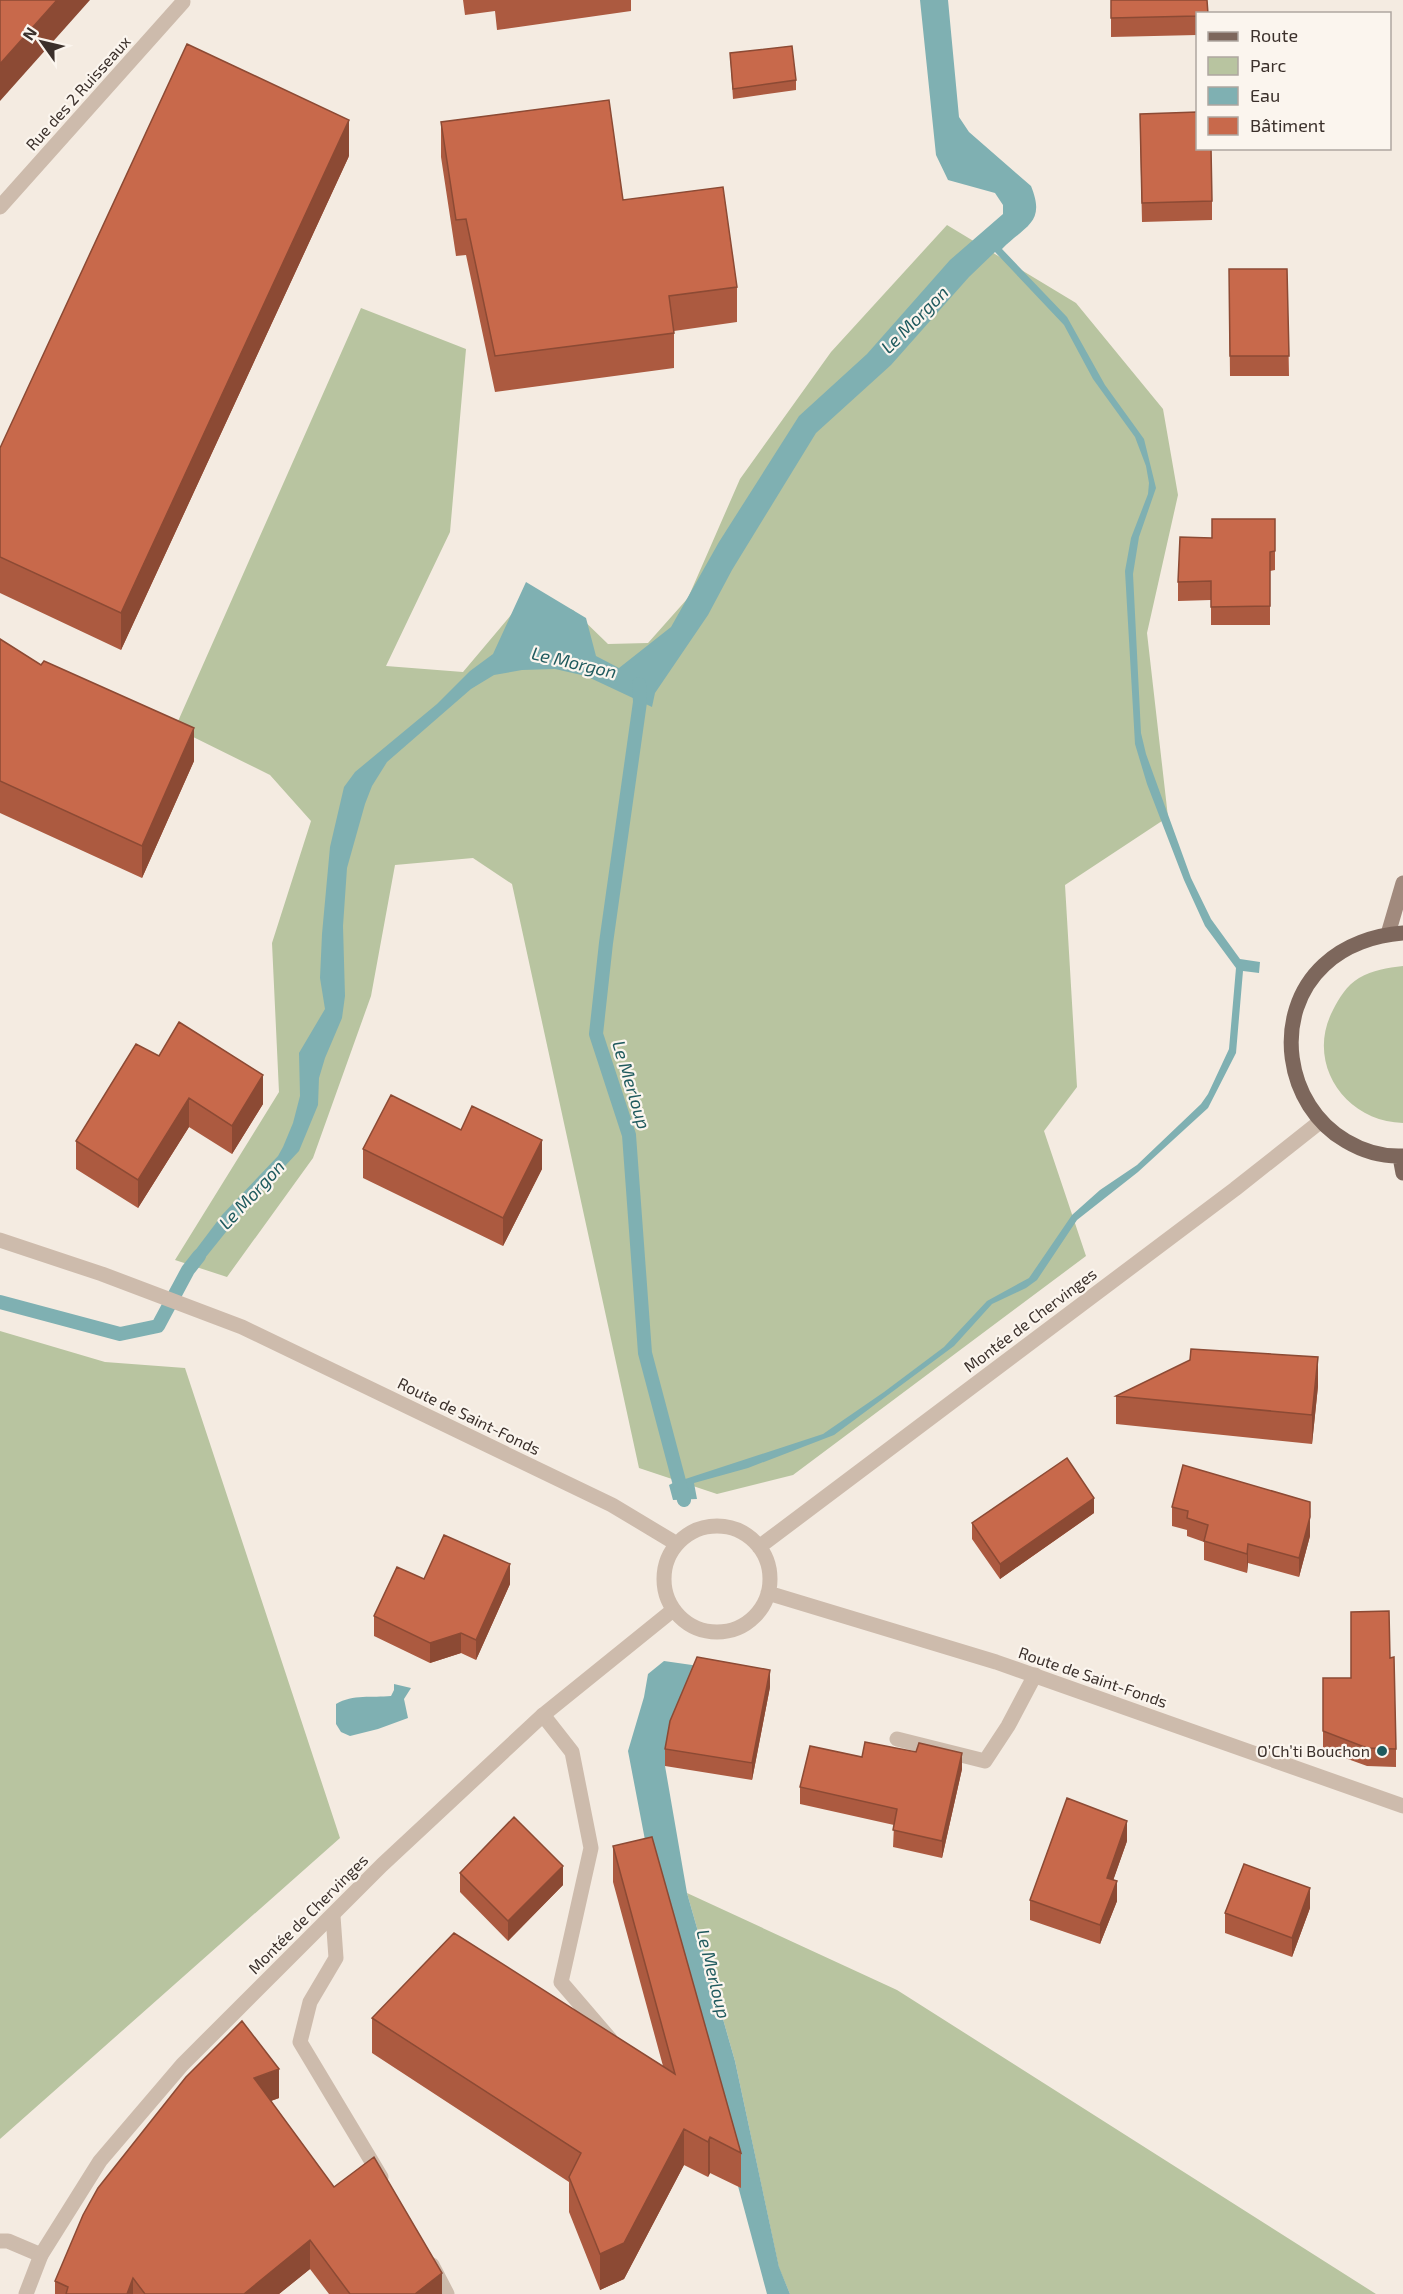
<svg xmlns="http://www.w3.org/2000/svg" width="1403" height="2294" font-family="'Exo 2',sans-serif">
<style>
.green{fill:#b8c4a0}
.water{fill:#7fb0b2}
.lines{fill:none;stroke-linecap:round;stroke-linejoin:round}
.stream{stroke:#7fb0b2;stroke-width:14}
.service{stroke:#cdbbac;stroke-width:15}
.minor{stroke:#cdbbac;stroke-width:15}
.tertiary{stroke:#cdbbac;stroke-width:15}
.secondary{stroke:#a18a7d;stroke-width:15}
.primary{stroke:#7d675c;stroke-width:15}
.wall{fill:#ac5a40}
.shaded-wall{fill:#8c4a34}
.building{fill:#c8694b;stroke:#8c4a34;stroke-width:1.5}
.poi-dot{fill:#1f5a5e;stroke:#fbf5ee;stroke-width:2}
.labels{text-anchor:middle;stroke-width:4.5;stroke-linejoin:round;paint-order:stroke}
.street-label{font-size:16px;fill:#3b302b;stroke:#fbf5ee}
.poi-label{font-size:16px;fill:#3b302b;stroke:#fbf5ee;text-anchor:end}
.water-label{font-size:18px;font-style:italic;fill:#1f5a5e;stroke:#fbf5ee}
</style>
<rect width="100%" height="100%" fill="#f4ebe1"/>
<path class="green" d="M 947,225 L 1076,303 L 1163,409 L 1178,495 L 1147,633 L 1168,817 L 1065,885 L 1077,1087 L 1044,1131 L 1086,1256 L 793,1475 L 717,1494 L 639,1468 L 512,884 L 473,858 L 395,865 L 371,996 L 313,1158 L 227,1277 L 175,1260 L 279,1092 L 272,943 L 311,821 L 270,775 L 175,728 L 361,308 L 466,349 L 450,532 L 386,666 L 463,672 L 527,596 L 573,610 L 608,644 L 648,643 L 688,598 L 740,479 L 831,352 Z
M 1403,966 L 1403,1123 C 1345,1122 1305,1063 1333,1010 C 1339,998 1347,985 1359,978 C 1373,970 1387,968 1403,966 Z
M 0,1331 L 105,1362 L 185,1368 L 340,1838 L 0,2139 Z
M 687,1893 L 897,1990 L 1376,2294 L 790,2294 L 779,2268 L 735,2061 Z"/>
<path class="water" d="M 920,0 L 948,0 L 959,117 L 969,132 L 1031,186 C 1046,223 1026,225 1002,249 L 1067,317 L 1105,385 L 1144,439 L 1156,488 L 1139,537 L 1133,574 L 1141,733 L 1146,754 L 1191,878 L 1211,919 L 1240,959 L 1260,962 L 1259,973 L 1243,971 L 1236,1053 L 1208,1108 L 1138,1172 L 1077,1220 L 1037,1280 L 1026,1288 L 992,1304 L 954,1346 L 834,1435 L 748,1468 L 694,1483 L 697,1499 L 673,1500 L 669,1485 L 673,1483 L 823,1434 L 884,1392 L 944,1347 L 987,1301 L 1029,1278 L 1072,1215 L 1100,1190 L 1137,1165 L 1201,1104 L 1208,1094 L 1229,1049 L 1236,968 L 1205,926 L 1184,880 L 1147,784 L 1135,744 L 1125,571 L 1131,538 L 1148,494 L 1149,483 L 1146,466 L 1135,437 L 1093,379 L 1064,325 L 995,252 L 969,277 L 891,365 L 816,433 L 732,570 L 708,615 L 655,693 L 652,707 L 586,676 L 555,669 L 522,670 L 494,675 L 471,689 L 387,762 L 372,786 L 365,804 L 347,868 L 343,926 L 345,996 L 342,1018 L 325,1058 L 319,1078 L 318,1105 L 299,1151 L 242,1212 L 193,1273 L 182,1268 L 222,1215 L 278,1156 L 283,1147 L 293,1123 L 300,1096 L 299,1053 L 325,1009 L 320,978 L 322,934 L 330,847 L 344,787 L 355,772 L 437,704 L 470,671 L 493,654 L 526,582 L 586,618 L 596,656 L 619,668 L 671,627 L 719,542 L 799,416 L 867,354 L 950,260 L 1003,214 L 1003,205 L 995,193 L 948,180 L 936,155 Z
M 664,1661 L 699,1666 L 669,1739 L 665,1766 L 687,1893 L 735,2061 L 779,2267 L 790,2294 L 767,2294 L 645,1840 L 628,1751 L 644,1697 L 648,1674 Z
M 394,1684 L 411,1688 L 404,1699 L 408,1718 L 378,1729 L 350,1736 L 341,1732 L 336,1724 L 336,1704 C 353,1694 372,1698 391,1696 L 394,1690 Z"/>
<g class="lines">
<path class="stream" d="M 639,684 L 640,702 L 606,943 L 596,1034 L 629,1135 L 645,1353 L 684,1500
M 0,1302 L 120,1334 L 158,1326 L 188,1270 L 199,1256"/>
<path class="service" d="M 0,207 L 183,2
M 543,1715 L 572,1752 L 591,1848 L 561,1982 L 610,2039
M 897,1739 L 985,1761 L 1008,1726 L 1035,1675
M 333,1916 L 336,1958 L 310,2002 L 300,2042 L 381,2177
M 432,2265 L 447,2294"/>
<path class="minor" d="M 0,2241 L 8,2241 L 41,2255"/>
<path class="tertiary" d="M 0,1240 L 102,1274 L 242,1327 L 612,1505 L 677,1544
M664 1579a53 53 0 1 1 106 0a53 53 0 1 1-106 0Z
M 759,1547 L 1235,1189 L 1321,1121
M 768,1593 L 996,1662 L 1403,1806
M 26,2294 L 41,2255 L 100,2161 L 182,2065 L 382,1865 L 543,1715 L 673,1610"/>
<path class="secondary" d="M 1388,934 L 1403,883"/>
<path class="primary" d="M 1403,933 C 1375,935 1345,945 1324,965 C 1271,1014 1285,1106 1346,1141 C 1363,1151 1383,1157 1403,1156
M 1400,1157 L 1403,1173"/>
</g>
<path class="wall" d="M 463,0 L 631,0 L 631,11 L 497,30 L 495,11 L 465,15 Z
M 1111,0 L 1197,14 L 1197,35 L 1111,37 Z
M 730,53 L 796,80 L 796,90 L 733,99 Z
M 441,122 L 623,200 L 737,287 L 737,322 L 674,331 L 674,368 L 495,392 L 466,255 L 456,256 L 441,157 Z
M 1140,133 L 1212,201 L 1212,220 L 1142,222 Z
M 349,156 L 121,650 L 0,593 L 0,448 Z
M 1287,269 L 1289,376 L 1230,376 L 1229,289 Z
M 1275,519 L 1275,570 L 1270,571 L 1270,625 L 1211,625 L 1211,600 L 1178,601 L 1178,582 L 1212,538 Z
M 0,639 L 194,761 L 142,878 L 0,813 Z
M 159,1056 L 263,1104 L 232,1154 L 189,1127 L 138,1208 L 76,1169 L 76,1141 Z
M 461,1130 L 542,1169 L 503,1246 L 363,1178 L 363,1149 Z
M 1318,1386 L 1312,1444 L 1116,1424 L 1116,1396 Z
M 1172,1507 L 1310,1536 L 1299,1577 L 1248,1563 L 1247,1573 L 1204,1560 L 1204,1542 L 1187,1536 L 1187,1530 L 1172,1526 Z
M 1094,1513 L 1000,1579 L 972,1539 L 972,1523 Z
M 424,1579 L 510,1584 L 476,1660 L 461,1653 L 430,1663 L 374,1636 L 374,1616 Z
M 1390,1658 L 1396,1749 L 1396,1767 L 1367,1766 L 1323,1750 L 1323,1678 L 1351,1678 Z
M 770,1687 L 752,1780 L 665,1766 L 665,1749 Z
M 862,1757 L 962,1769 L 942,1858 L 893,1847 L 894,1825 L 800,1804 L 800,1787 Z
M 1127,1841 L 1113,1880 L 1117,1901 L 1100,1944 L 1030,1920 L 1030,1900 Z
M 613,1846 L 741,2153 L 741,2188 L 710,2173 L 708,2177 L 684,2165 L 624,2279 L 600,2290 L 569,2212 L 569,2182 L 372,2053 L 372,2018 L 663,2066 L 613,1882 Z
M 460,1873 L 563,1885 L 508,1941 L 460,1892 Z
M 1310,1908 L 1292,1957 L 1225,1933 L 1225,1913 Z
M 186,2077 L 279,2098 L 271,2101 L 334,2187 L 442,2294 L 329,2294 L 310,2269 L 279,2294 L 55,2294 L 55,2281 Z"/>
<path class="shaded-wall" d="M 57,0 L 90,0 L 0,101 L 0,64 Z
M 349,120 L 349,156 L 121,650 L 121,613 Z
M 194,728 L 194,761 L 142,878 L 142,846 Z
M 263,1075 L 263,1104 L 232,1154 L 232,1126 Z
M 189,1098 L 189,1127 L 138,1208 L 138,1180 Z
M 542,1140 L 542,1169 L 503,1246 L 503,1218 Z
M 1318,1357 L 1318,1386 L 1312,1444 L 1312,1415 Z
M 1094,1498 L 1094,1513 L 1000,1579 L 1000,1564 Z
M 1310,1517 L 1310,1536 L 1299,1577 L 1299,1558 Z
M 1248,1544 L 1248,1563 L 1247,1573 L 1247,1554 Z
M 510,1564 L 510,1584 L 476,1660 L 476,1640 Z
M 461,1633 L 461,1653 L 430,1663 L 430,1643 Z
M 770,1670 L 770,1687 L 752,1780 L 752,1763 Z
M 962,1753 L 962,1769 L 942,1858 L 942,1841 Z
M 1127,1821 L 1127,1841 L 1107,1898 L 1107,1878 Z
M 563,1866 L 563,1885 L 508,1941 L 508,1921 Z
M 1117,1881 L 1117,1901 L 1100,1944 L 1100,1925 Z
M 1310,1888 L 1310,1908 L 1292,1957 L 1292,1938 Z
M 279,2069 L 279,2098 L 254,2107 L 254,2078 Z
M 684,2129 L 684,2165 L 624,2279 L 600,2290 L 600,2254 Z
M 710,2137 L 710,2173 L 708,2177 L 708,2142 Z
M 310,2240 L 310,2269 L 279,2294 L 244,2294 Z
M 442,2273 L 442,2294 L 415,2294 Z
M 133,2278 L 133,2294 L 127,2294 Z"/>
<path class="building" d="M 0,0 L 57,0 L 0,64 Z
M 1111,0 L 1207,0 L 1208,14 L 1197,14 L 1197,16 L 1111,18 Z
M 187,44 L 349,120 L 121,613 L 0,557 L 0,448 Z
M 792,46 L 796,80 L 733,89 L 730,53 Z
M 609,100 L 623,200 L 723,187 L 737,287 L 669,296 L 674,333 L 495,356 L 466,219 L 456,220 L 441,122 Z
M 1197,112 L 1197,148 L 1211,148 L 1212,201 L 1142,203 L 1140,114 Z
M 1229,269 L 1287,269 L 1289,356 L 1230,356 Z
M 1212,519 L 1275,519 L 1275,551 L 1270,552 L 1270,606 L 1211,607 L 1211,581 L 1178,582 L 1180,537 L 1212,538 Z
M 0,639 L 41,665 L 44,661 L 194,728 L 142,846 L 0,781 Z
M 179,1022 L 263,1075 L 232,1126 L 189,1098 L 138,1180 L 76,1141 L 136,1044 L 159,1056 Z
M 391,1095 L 461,1130 L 472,1106 L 542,1140 L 503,1218 L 363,1149 Z
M 1191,1349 L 1318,1357 L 1312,1415 L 1116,1396 L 1190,1360 Z
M 1067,1458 L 1094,1498 L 1000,1564 L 972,1523 Z
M 1183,1465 L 1310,1502 L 1310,1517 L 1299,1558 L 1248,1544 L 1247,1554 L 1204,1541 L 1208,1525 L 1187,1518 L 1188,1511 L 1172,1507 Z
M 444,1535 L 510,1564 L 476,1640 L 461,1633 L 430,1643 L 374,1616 L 397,1567 L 424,1579 Z
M 1389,1611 L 1390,1658 L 1394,1657 L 1396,1749 L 1367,1748 L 1323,1731 L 1323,1678 L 1351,1678 L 1351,1612 Z
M 697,1657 L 770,1670 L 752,1763 L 665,1749 L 670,1721 Z
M 865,1742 L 916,1752 L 919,1743 L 962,1753 L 942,1841 L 893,1830 L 897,1809 L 800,1787 L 810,1746 L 862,1757 Z
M 1067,1798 L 1127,1821 L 1107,1878 L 1117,1881 L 1100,1925 L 1030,1900 Z
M 514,1817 L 563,1866 L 508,1921 L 460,1873 Z
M 652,1837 L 741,2153 L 710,2137 L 708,2142 L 684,2129 L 624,2243 L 600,2254 L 569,2177 L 581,2153 L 372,2018 L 454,1933 L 675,2074 L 613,1846 Z
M 1244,1864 L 1310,1888 L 1292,1938 L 1225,1913 Z
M 242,2021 L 279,2069 L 254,2078 L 334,2187 L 374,2157 L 442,2273 L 415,2294 L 350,2294 L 310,2240 L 244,2294 L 145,2294 L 133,2278 L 127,2294 L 66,2294 L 68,2287 L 55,2281 L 83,2215 L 98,2188 L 186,2077 Z"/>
<circle class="poi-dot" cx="1382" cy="1751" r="6"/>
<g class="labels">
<g class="street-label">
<text transform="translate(78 93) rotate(-48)" y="6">Rue des 2 Ruisseaux</text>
<text transform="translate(1030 1320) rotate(-37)" y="6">Montée de Chervinges</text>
<text transform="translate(469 1416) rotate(26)" y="6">Route de Saint-Fonds</text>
<text transform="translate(1093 1677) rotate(19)" y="6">Route de Saint-Fonds</text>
<text transform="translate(308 1914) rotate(-45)" y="6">Montée de Chervinges</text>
</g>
<g class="poi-label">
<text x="1370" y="1757">O’Ch’ti Bouchon</text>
</g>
<g class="water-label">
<text transform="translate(915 320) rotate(-45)" y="6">Le Morgon</text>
<text transform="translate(574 663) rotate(13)" y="6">Le Morgon</text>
<text transform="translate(631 1085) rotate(73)" y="6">Le Merloup</text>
<text transform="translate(252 1195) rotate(-47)" y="6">Le Morgon</text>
<text transform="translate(713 1974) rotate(76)" y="6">Le Merloup</text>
</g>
</g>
<rect x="1196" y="12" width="195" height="138" fill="#fbf5ee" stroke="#aea6a0" stroke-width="1.5"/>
<rect x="1208" y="32" width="30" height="9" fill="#7d675c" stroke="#aea6a0" stroke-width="1.5"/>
<text x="1250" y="42" font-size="18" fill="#3b302b">Route</text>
<rect x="1208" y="57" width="30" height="18" fill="#b8c4a0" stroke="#aea6a0" stroke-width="1.5"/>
<text x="1250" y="72" font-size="18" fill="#3b302b">Parc</text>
<rect x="1208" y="87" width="30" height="18" fill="#7fb0b2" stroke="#aea6a0" stroke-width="1.5"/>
<text x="1250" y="102" font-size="18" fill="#3b302b">Eau</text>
<rect x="1208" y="117" width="30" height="18" fill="#c8694b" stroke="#aea6a0" stroke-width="1.5"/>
<text x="1250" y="132" font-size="18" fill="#3b302b">Bâtiment</text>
<g transform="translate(42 42) rotate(304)" stroke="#fbf5ee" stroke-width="4.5" paint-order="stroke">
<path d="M0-4.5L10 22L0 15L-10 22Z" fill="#3b302b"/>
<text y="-9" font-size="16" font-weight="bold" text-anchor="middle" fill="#3b302b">N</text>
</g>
</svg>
